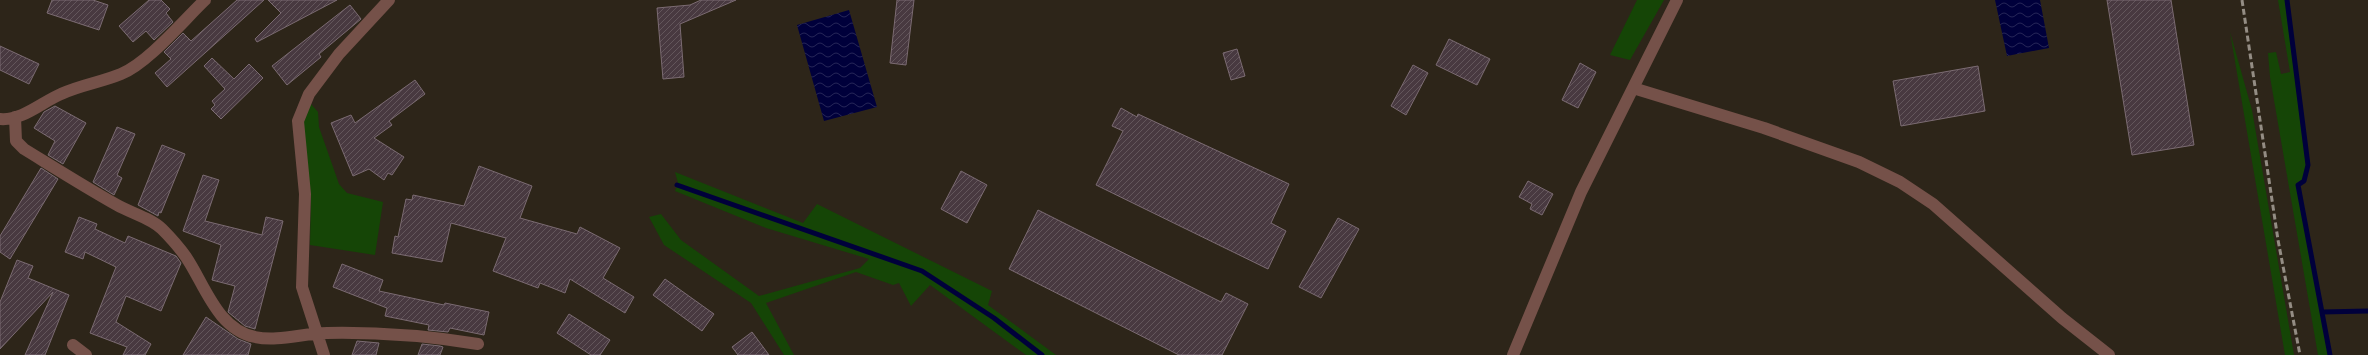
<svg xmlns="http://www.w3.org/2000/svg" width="2368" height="355" font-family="Arial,sans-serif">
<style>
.grass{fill:#154506}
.water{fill:url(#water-waves)}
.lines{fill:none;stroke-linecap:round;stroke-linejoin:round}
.stream{stroke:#00003b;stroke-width:5}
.building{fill:url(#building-hatch);stroke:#7b6b72}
.minor{stroke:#755149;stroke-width:12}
.rail{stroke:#948d84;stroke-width:3;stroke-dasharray:6 3;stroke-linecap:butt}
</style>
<defs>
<pattern id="water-waves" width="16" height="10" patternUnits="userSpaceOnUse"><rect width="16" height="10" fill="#00003b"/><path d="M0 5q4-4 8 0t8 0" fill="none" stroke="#252557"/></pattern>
<pattern id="building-hatch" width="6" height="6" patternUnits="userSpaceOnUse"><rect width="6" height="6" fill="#483940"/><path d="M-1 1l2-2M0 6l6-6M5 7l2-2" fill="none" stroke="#63565b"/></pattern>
</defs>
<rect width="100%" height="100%" fill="#2d2519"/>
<path class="grass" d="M 1637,0 L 1664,0 L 1630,60 L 1610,55 Z
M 2278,0 L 2285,0 L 2306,166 L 2302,180 L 2297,184 L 2329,355 L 2318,355 L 2270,77 L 2268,53 L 2276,52 L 2281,74 L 2290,72 Z
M 2230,32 L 2252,110 L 2294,355 L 2285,355 Z
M 311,104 L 318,112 L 319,127 L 339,184 L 347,193 L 383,202 L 375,255 L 310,245 L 311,198 L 303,123 Z
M 675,172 L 803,223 L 817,204 L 992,291 L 988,305 L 1056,355 L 1044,355 L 995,317 L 922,270 L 678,183 Z
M 677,186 L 921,272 L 993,319 L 1040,355 L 1026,355 L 930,285 L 911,306 L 899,283 L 893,285 L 856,272 L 766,303 L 794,355 L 784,355 L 751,303 L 664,245 L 649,217 L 661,214 L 681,240 L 759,296 L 860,268 L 869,259 L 766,228 L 675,191 Z"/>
<path class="water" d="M 1995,0 L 2040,0 L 2049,48 L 2007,56 Z
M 849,10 L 877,107 L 824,121 L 797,25 Z"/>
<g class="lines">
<path class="stream" d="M 2287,0 L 2308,165 L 2304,181 L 2298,185 L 2330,355
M 677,185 L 922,271 L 994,318 L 1042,355
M 2322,312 L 2368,311"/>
</g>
<path class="building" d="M 52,0 L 93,0 L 108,5 L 99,30 L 47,13 Z
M 149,0 L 161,0 L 170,9 L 166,13 L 173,22 L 154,40 L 146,31 L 133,42 L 119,26 Z
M 237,0 L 264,0 L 167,87 L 155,73 L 171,59 L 164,52 L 183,33 L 191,41 Z
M 268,0 L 337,0 L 257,42 L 255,39 L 281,13 Z
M 701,0 L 736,0 L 680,24 L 684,77 L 663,79 L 657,8 L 690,5 Z
M 897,0 L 914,0 L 906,65 L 890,63 Z
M 2107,0 L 2171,0 L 2194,145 L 2132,155 Z
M 350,5 L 361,19 L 319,54 L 321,57 L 287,85 L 272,66 Z
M 1449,39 L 1490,59 L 1477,85 L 1436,65 Z
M 0,46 L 39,64 L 29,84 L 0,70 Z
M 1237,49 L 1245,76 L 1231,80 L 1223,53 Z
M 212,58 L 234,79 L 249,64 L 263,78 L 221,119 L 211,109 L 215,105 L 212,101 L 225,89 L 204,66 Z
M 1580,63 L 1596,72 L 1578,108 L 1562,100 Z
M 1413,65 L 1428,73 L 1406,115 L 1391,106 Z
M 1978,66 L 1985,111 L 1901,126 L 1893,81 Z
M 415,80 L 425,94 L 389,121 L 392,125 L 374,138 L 404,157 L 392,175 L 388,173 L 384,180 L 369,169 L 353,176 L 331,123 L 351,115 L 355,123 Z
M 55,106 L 86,123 L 63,164 L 48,155 L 55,141 L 34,128 L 44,112 Z
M 1121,108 L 1137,117 L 1138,114 L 1289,184 L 1271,223 L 1286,231 L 1268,269 L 1096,185 L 1123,131 L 1112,126 Z
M 117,127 L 135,134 L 117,175 L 122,178 L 114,195 L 93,182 Z
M 162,145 L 185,154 L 161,213 L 159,212 L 158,216 L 138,205 Z
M 479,166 L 532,186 L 520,218 L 577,234 L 580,227 L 620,248 L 603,278 L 634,297 L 625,313 L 570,279 L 565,293 L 540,283 L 538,288 L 493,271 L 506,238 L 451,223 L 442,262 L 392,253 L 395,236 L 398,237 L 406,199 L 412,200 L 413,195 L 464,206 Z
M 41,168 L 58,179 L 10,259 L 0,252 L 0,236 Z
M 961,171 L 987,185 L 967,223 L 941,209 Z
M 203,175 L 219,180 L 205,221 L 262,235 L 266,217 L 283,221 L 255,329 L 245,326 L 228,312 L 235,286 L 212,280 L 221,245 L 183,231 Z
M 1528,181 L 1553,194 L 1542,215 L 1530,209 L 1532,204 L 1519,197 Z
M 1038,210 L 1221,302 L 1226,293 L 1248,304 L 1222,355 L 1179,355 L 1009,269 Z
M 79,217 L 97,224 L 95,229 L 125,243 L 128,236 L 176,256 L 181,263 L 161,311 L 126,296 L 116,322 L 151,344 L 145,355 L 123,355 L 127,347 L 90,333 L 116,267 L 85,252 L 83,259 L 65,252 Z
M 1338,218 L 1359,229 L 1321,298 L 1299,287 Z
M 17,260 L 33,266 L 28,278 L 69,295 L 45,355 L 25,355 L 53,292 L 0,349 L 0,302 Z
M 342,264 L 383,280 L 379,291 L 444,305 L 445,303 L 489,312 L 484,335 L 450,328 L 448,332 L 428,330 L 429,325 L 385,316 L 387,308 L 333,287 Z
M 665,279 L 714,314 L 702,331 L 653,295 Z
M 569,314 L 610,340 L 600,355 L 591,355 L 557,333 Z
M 206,317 L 238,339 L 251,344 L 248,355 L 183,355 Z
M 752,332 L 769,355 L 738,355 L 732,347 Z
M 357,341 L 379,343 L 376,355 L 352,355 Z
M 422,344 L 440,346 L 443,347 L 440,355 L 418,355 Z"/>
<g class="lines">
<path class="minor" d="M 1633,88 L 1764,128 L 1859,162 L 1900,182 L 1933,204 L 2062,318 L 2109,355
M 15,117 L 16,141 L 24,149 C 55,168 85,187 117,205 C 131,213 151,218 162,229 C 171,238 179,247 186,257 C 205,285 217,329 255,337 C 278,342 304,333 327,333 C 379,332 428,336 478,344
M 0,119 C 22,121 42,102 61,94 C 80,85 102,82 121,74 C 148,63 183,21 205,0
M 73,345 L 86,355
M 324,355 L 302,287 L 305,194 L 298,121 L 309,94 L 339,54 L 389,0
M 1513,355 L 1581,192 L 1677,0"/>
<path class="rail" d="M 2242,0 L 2278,240 L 2300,355"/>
</g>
</svg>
